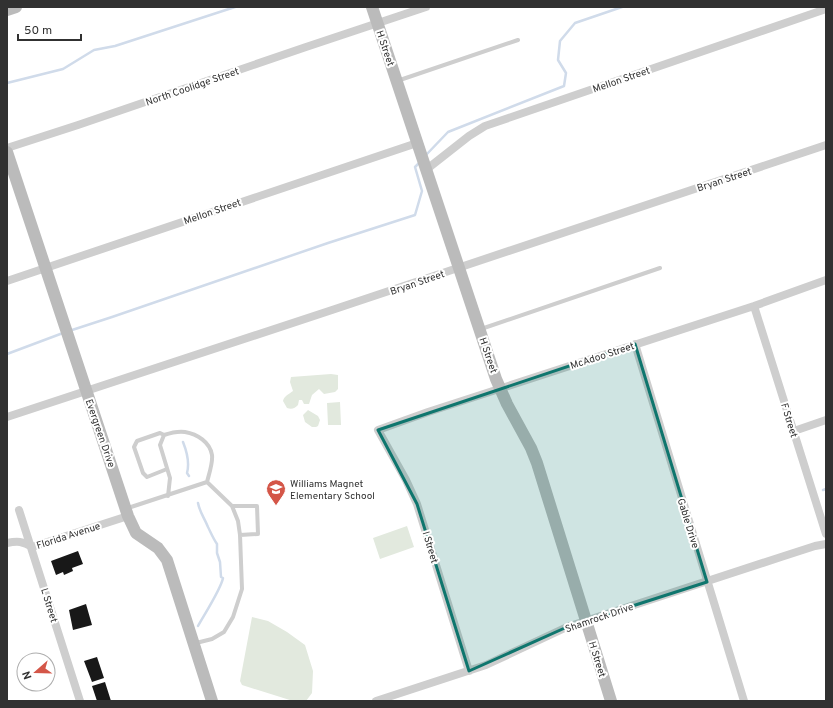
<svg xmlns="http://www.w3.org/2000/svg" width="833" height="708" font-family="Overpass,sans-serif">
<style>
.green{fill:#e2e9de}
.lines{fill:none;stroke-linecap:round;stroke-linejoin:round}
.stream{stroke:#d0dbea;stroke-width:2.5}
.building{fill:#181818}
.lane{stroke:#cecece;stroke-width:4}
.street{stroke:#cecece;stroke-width:8}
.secondary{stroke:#bbb;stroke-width:12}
.marked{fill:#0f766e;fill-opacity:0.2;stroke:#0f766e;stroke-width:3;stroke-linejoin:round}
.labels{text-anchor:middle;stroke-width:4;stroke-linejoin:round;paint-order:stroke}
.street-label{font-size:10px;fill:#313131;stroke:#fff}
.poi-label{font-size:10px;fill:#313131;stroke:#fff;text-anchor:start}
</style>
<rect width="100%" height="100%" fill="#fff"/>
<path class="green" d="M 331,374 L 338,375 L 338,389 L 335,392 L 324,394 L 319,389 L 312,395 L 309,404 L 304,404 L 302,400 L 299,400 L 298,405 C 295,408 292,410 287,408 L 283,401 C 284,396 289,394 293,391 L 290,382 L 291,377 Z
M 340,402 L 341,425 L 328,425 L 327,403 Z
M 308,410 L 318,416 L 320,420 L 318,426 L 316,427 L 312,427 L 305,422 L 303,415 Z
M 407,526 L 414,547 L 380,559 L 373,538 Z
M 252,617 L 268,621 L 287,632 L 305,645 L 313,671 L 312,693 L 306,701 L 293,701 L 242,685 L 240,681 Z"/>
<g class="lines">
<path class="stream" d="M 7,83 L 63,69 L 94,50 L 115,46 L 235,7
M 426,155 L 448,132 L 564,86 L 566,73 L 558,60 L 560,41 L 575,23 L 622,7
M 69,331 L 112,317 L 328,243 L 415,215 L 422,191 L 415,167 L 420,162
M 7,354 L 63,333
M 183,442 C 187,452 190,462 187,473 L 189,476
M 823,490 L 826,489
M 198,503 C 200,513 204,517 208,527 C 211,533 213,538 217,544 L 217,553 L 220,562 L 221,577 L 223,578 C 221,589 204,615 198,626"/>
</g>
<path class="building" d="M 78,551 L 83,564 L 72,568 L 73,571 L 64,575 L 63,572 L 56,575 L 51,561 Z
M 86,604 L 92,625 L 73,630 L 69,610 Z
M 97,657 L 104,678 L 92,682 L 84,661 Z
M 105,682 L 111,701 L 97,701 L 92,686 Z"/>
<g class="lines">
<path class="lane" d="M 397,81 L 518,40
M 481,329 L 660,268
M 164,435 L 160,433 L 137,441 L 134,447 L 143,473 L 147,477 L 167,469
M 168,496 L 170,478 L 160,445 L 164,435 C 170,433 178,431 185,432 C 197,434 210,442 212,455 C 213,463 209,474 207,482
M 232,506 L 257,506 L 258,534 L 240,535
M 128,508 L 207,482
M 196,643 L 212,639 L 224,632 L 233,617 L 242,589 L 240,535 L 238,521 L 232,506 L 207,482"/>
<path class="street" d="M 7,148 L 78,125 L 306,47 L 426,7
M 427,169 L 469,136 L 485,126 L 826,9
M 7,281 L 417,143
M 754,306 L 826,534
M 635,344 L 744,701
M 7,417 L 332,310 L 826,145
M 794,431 L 826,420
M 19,510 L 80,701
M 7,543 C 17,541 23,541 32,547 L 128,516
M 469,671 L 417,504 L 406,480 L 378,430 L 428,412 L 754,306 L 826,280
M 376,701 L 486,665 L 567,627 L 781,557 L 815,546 L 826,544"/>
<path class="secondary" d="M 372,7 L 496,379 L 507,404 L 531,448 L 537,463 L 611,701
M 7,10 L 16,7
M 7,152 L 128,516 L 136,533 L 158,548 L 167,560 L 212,701"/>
</g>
<path class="marked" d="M 635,344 L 707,582 L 567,627 L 469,671 L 417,504 L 378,430 Z"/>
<defs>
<g id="school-pin" transform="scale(1)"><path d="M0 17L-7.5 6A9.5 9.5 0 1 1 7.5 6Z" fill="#d45648" stroke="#fff"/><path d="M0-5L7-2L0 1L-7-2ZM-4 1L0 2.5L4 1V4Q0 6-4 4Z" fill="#fff"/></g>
</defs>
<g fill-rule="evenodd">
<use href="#school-pin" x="276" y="489"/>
</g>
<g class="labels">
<g class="street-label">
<text transform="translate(386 48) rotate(71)" y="4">H Street</text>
<text transform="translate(621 79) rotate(-19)" y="4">Mellon Street</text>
<text transform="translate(192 86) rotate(-19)" y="4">North Coolidge Street</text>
<text transform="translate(724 179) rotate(-18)" y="4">Bryan Street</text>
<text transform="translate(212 211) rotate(-19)" y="4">Mellon Street</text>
<text transform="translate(417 282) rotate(-19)" y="4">Bryan Street</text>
<text transform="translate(489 355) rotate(71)" y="4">H Street</text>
<text transform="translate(602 355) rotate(-18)" y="4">McAdoo Street</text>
<text transform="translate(790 420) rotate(73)" y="4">F Street</text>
<text transform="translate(101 433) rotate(71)" y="4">Evergreen Drive</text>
<text transform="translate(689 523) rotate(73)" y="4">Gable Drive</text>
<text transform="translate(68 535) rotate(-18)" y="4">Florida Avenue</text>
<text transform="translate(431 547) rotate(73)" y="4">I Street</text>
<text transform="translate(50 605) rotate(73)" y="4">L Street</text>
<text transform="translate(599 617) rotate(-19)" y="4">Shamrock Drive</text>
<text transform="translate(598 659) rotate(73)" y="4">H Street</text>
</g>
<g class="poi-label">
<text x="290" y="487">Williams Magnet<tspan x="290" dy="12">Elementary School</tspan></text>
</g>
</g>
<rect width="833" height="708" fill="none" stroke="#313131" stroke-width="16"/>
<g transform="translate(36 672) rotate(250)"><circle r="19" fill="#ffffff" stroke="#adadad"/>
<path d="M0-3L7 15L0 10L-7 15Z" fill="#d45648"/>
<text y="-6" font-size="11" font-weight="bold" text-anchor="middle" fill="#313131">N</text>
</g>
<path d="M18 34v6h63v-6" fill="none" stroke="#313131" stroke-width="2"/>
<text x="24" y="34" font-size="12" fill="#313131" stroke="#ffffff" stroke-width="3" paint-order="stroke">50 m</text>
</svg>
